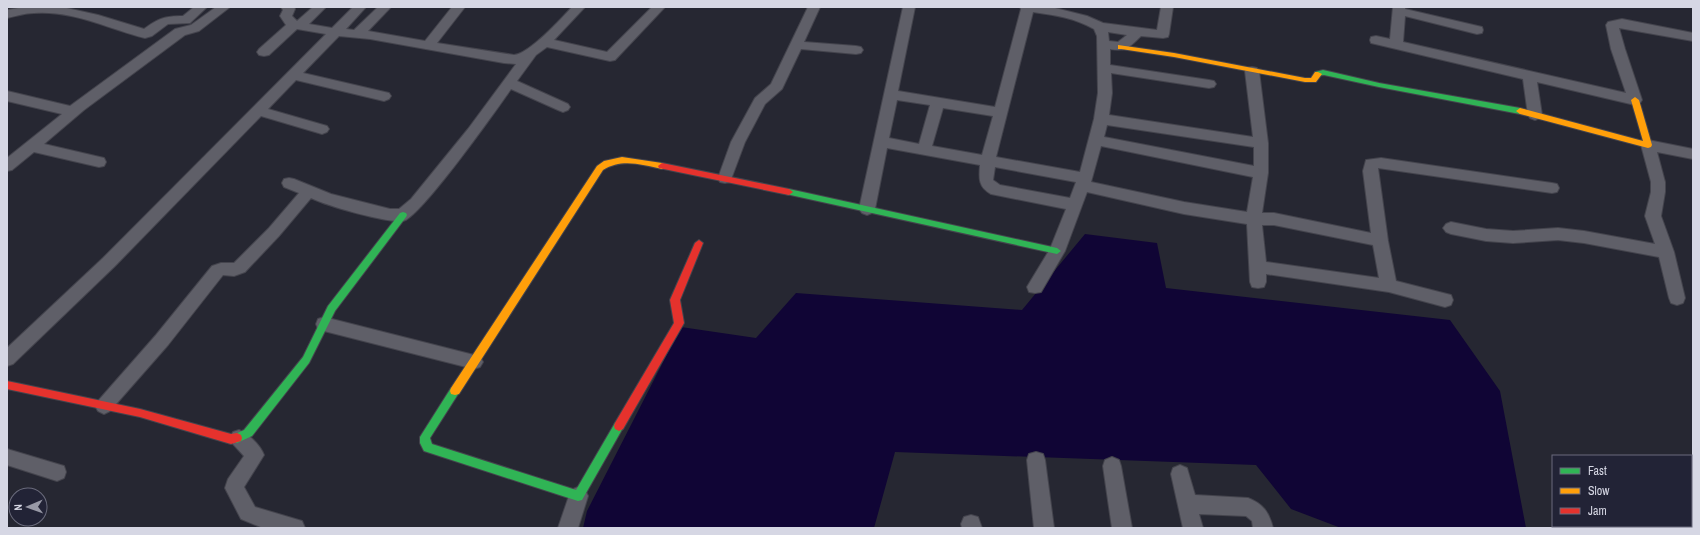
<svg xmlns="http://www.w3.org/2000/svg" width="1700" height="535" font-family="'Archivo Narrow',sans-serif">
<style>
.water{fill:#100535}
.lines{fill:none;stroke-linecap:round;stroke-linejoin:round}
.street-casing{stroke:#44444d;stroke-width:2}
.fast-casing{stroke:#44444d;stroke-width:2}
.slow-casing{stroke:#44444d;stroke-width:2}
.jam-casing{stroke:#44444d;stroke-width:2}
.street{fill:#5f5f68;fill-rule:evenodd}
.fast{fill:#30b455;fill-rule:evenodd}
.slow{fill:#ff9f0a;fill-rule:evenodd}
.jam{fill:#e5322d;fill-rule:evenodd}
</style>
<rect width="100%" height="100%" fill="#262732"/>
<path class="water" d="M 1085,234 L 1157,243 L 1166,288 L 1450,320 L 1500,391 L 1526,528 L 1341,528 L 1291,509 L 1256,465 L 895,452 L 874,528 L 583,528 L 587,511 L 681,327 L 756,338 L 796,293 L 1022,310 Z"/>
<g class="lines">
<g class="street-casing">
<path id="street" d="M 24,7 L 62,7 L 98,15 L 144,29 C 158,19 164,16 183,16 L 194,7 L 207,7 L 190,23 L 168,24 L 152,36 L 145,38 C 109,29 73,10 34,13 C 25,13 16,16 7,18 L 7,10 Z
M 216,7 L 230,7 L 199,31 L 185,35 L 84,110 L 44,144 L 104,158 L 106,162 L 104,166 L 99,167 L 34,152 L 12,170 L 7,171 L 7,158 L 62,114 L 7,101 L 7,91 L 70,106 L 175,29 L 191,25 Z
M 281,7 L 294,7 L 295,9 L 292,16 L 297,21 L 313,7 L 326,7 L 309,24 L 332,28 L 353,7 L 366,7 L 346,29 L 354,30 L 378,7 L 391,7 L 368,31 L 425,41 L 452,7 L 465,7 L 437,43 L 514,55 C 529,54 561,19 572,7 L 585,7 L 554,40 L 607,52 L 652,7 L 665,7 L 615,60 L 610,61 L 547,47 L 536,55 L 517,81 L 568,104 L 570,107 L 568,110 L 563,112 L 558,110 L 511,89 C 497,109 420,218 403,221 C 386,223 328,206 311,198 L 279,236 L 245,272 L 234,276 L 223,275 L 168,345 L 110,411 L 104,414 L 98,411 L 95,406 L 98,401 L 156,335 L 212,266 L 221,263 L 234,263 L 269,228 L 299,193 L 284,187 L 282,183 L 284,179 L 289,178 L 294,179 L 331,194 L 390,209 L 399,209 L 411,199 L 468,129 L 516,64 L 504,63 L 370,39 L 339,36 L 303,73 L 389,93 L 391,96 L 389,99 L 384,101 L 296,80 L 268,109 L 327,126 L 329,129 L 327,132 L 322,134 L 261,116 L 115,266 L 13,364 L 7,366 L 7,348 L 103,258 L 326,34 L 297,29 L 269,55 L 264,56 L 259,55 L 257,52 L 259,49 L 286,25 L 280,16 L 283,10 Z
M 808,7 L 820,7 L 804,42 L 856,46 L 861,47 L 863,50 L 861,53 L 856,54 L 801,49 L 782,89 L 765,104 L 745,142 L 730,182 L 725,183 L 720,182 L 718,178 L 731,142 L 755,98 L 771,84 Z
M 903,7 L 915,7 L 898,91 L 995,107 L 1021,9 L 1020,7 L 1055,8 L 1087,16 L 1103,23 L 1157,30 L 1161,7 L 1173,7 L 1169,34 L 1168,37 L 1163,38 L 1141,36 C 1129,47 1127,52 1110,49 L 1110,65 L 1209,80 L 1214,81 L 1216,84 L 1214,87 L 1209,88 L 1111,73 L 1112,93 L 1109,115 L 1253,137 L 1245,71 L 1247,68 L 1252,67 L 1257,68 L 1259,71 L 1268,143 L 1268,173 L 1262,213 L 1274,213 L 1371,233 L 1363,171 L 1366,160 L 1381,158 L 1552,183 L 1557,184 L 1559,188 L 1557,192 L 1552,193 L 1378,168 L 1388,241 L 1396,281 L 1451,295 L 1453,300 L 1451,305 L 1445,307 L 1389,292 L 1266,274 L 1266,282 L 1264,287 L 1258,288 L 1252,287 L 1250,282 L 1247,224 L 1184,214 L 1087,192 L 1065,251 L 1041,292 L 1035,293 L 1029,292 L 1027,287 L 1050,249 L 1066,209 L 991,194 C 978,187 979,178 980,165 L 887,148 L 875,209 L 872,213 L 867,215 L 862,213 L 859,209 ZM 1033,12 C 1055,15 1075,18 1094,29 L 1097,36 L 1098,93 L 1094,119 L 1080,172 L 996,157 ZM 1108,32 L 1127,35 L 1118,42 L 1109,41 ZM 897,100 L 930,105 L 919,144 L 889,138 ZM 943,108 L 993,116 L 982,155 L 932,146 ZM 1107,125 L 1254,147 L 1254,166 L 1104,137 ZM 1101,146 L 1253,177 L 1247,212 L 1184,202 L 1091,182 ZM 995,167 L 1076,182 L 1070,198 L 1000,185 L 993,180 ZM 1262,225 L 1274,225 L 1373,245 L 1379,278 L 1266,262 Z
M 1393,7 L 1405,7 L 1405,9 L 1482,27 L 1483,30 L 1482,33 L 1477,34 L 1405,16 L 1403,42 L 1626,93 L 1611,49 L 1606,25 L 1608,22 L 1622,19 L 1693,33 L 1693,41 L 1619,28 L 1625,49 L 1642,100 L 1640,103 L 1635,105 L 1537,82 L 1542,115 L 1540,118 L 1535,120 L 1530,118 L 1528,115 L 1523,79 L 1371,43 L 1370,40 L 1371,37 L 1376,36 L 1390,39 Z
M 1648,140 L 1693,149 L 1693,159 L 1657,152 L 1665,182 L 1665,192 L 1661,216 L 1674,252 L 1685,298 L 1683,303 L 1677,305 L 1671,303 L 1669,298 L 1659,257 L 1584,243 L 1558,240 L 1513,243 L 1486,241 L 1451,234 L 1446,232 L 1443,228 L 1446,224 L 1451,222 L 1486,229 L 1513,231 L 1558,228 L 1584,231 L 1655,244 L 1645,216 L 1651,192 L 1651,182 L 1641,145 L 1643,141 Z
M 324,317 L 474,355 L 480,357 L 483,362 L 480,367 L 474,369 L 324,331 L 318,329 L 316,324 L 318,319 Z
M 239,430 C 249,434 260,445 264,455 L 244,487 L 255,507 L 302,521 L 305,528 L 263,528 L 241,519 L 225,488 L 228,479 L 244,456 L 233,444 L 230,438 L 233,432 Z
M 7,449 L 64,466 L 66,472 L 64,478 L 57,481 L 7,465 Z
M 1036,452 L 1043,454 L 1045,460 L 1054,528 L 1034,528 L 1027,460 L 1029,454 Z
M 1112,457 L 1119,460 L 1121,466 L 1132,528 L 1112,528 L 1103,466 L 1105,460 Z
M 1180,465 L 1187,468 L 1195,495 L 1248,498 C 1263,504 1269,512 1273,528 L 1253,528 L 1252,521 L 1246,516 L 1199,514 L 1203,528 L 1183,528 L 1171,474 L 1173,468 Z
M 578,487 L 585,490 L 588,496 L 578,528 L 558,528 L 571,490 Z
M 971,515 L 978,517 L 982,528 L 962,528 L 961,524 L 964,517 Z"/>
</g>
<g class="fast-casing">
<path id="fast" d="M 1323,70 L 1379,83 L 1520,108 L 1524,111 L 1520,114 L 1379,87 L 1324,75 L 1315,76 L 1315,72 Z
M 789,189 L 1057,248 L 1061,251 L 1057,254 L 786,194 L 785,192 L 786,190 Z
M 403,212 L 406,213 L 407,215 L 406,217 L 335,311 L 309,363 L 252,436 L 237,443 L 233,441 L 232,438 L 233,435 L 244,430 L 303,357 L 328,306 L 400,213 Z
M 455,387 L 459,388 L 460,391 L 430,438 L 432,444 L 576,490 L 615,423 L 619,421 L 623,423 L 624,426 L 582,500 L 578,501 L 424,451 L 420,443 L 420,437 L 451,388 Z"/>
</g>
<g class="slow-casing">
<path id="slow" d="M 1118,45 L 1174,53 L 1305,78 L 1311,78 L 1315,72 L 1318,72 L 1322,74 L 1316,82 L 1305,82 L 1174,57 L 1121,49 L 1118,49 Z
M 1635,97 L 1639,100 L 1652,145 L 1651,147 L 1648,148 L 1520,114 L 1516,111 L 1520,108 L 1643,141 L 1631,100 Z
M 622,157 L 662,163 L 666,166 L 662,169 C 642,165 622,158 603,170 L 459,394 L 455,395 L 451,394 L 450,391 L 451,388 L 597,166 L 604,161 Z"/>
</g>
<g class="jam-casing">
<path id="jam" d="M 662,163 L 789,189 L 793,192 L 789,195 L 659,168 L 658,166 Z
M 699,240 L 703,243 L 680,300 L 684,323 L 623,429 L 619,431 L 615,429 L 614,426 L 615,423 L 674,323 L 670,300 L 695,243 Z
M 7,381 L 140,409 L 231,434 L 237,433 L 241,435 L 242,438 L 241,441 L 231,444 L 140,417 L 7,389 Z"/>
</g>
<use href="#street" class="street"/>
<use href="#fast" class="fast"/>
<use href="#slow" class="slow"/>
<use href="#jam" class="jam"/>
</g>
<rect width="1700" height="535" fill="none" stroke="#d6d7e4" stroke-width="16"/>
<rect x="1552" y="455" width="140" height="72" fill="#222336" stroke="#6a6b7c"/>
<rect x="1560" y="468" width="20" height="6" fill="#30b455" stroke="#6a6b7c"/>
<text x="1588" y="475" font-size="12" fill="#d6d7e4">Fast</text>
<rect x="1560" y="488" width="20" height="6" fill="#ff9f0a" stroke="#6a6b7c"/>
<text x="1588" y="495" font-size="12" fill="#d6d7e4">Slow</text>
<rect x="1560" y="508" width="20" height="6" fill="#e5322d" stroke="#6a6b7c"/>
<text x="1588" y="515" font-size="12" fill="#d6d7e4">Jam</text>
<g transform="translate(28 507) rotate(268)"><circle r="19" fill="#222336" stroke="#6a6b7c"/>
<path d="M0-3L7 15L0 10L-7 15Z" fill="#9899a6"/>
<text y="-6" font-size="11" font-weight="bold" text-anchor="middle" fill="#d6d7e4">N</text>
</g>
</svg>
